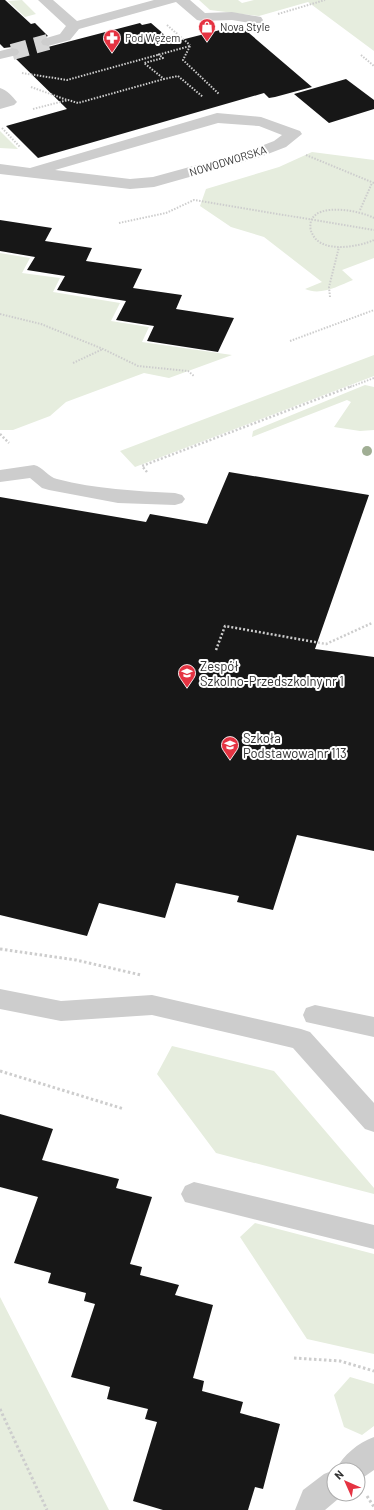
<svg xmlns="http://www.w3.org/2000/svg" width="374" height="1510" font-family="Barlow,sans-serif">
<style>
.green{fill:#e6edde}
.building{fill:#171717}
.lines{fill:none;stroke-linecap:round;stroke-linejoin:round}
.minor-tunnel{stroke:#d6d6d6;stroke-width:16;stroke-dasharray:16 8;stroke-linecap:butt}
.path-far2{stroke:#cdcdcd;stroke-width:2;stroke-dasharray:1.5 1.5;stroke-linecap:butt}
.path-far1{stroke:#cdcdcd;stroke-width:2.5;stroke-dasharray:2 2;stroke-linecap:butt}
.path{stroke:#cdcdcd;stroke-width:3;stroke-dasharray:2.5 2.5;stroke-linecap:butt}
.minor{fill:#cdcdcd;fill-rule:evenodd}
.tree{fill:#a0ae94}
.labels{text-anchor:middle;stroke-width:4;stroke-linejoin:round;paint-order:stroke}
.far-poi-label{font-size:11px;fill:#303030;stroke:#fff;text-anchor:start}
.far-street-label{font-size:11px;fill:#303030;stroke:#fff}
.poi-label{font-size:13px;fill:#303030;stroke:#fff;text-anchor:start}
</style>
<rect width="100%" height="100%" fill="#fff"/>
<path class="green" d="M 22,0 L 36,14 L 25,17 L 8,1 Z
M 199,0 L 238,0 L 242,3 L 254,0 L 374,0 L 374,51 L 308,2 L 259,16 L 210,10 Z
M 0,131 L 18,149 L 0,148 Z
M 312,152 L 374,160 L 374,258 L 342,270 L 353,280 C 338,286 321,296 305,289 L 322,282 L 264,237 L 231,227 L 200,206 L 206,189 L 279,167 Z
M 0,253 L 30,258 L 22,273 L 60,278 L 53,292 L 120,303 L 111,321 L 149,327 L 142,342 L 232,355 L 169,378 L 144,373 L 66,402 L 50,416 L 13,430 L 0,430 Z
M 374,355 L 374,376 L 135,467 L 120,451 Z
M 365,385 L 374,387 L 374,430 L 360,431 L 334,427 L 351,402 L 347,400 L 252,437 L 253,431 Z
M 172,1046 L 274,1071 L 374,1188 L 374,1194 L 216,1153 L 157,1074 Z
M 255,1223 L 374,1254 L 374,1354 L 307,1339 L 240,1237 Z
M 0,1297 L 109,1510 L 0,1510 Z
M 350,1377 L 374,1384 L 374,1426 L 362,1435 L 344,1427 L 334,1395 Z"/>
<path class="building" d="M 0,0 L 5,0 L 31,24 L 35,23 L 48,36 L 43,38 L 40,41 L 42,46 L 48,47 L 140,23 L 142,25 L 151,23 L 173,42 L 236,26 L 240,29 L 243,28 L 312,87 L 275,97 L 269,98 L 264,93 L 38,158 L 6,126 L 67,109 L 14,57 L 20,53 L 18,48 L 12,47 L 4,48 L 0,44 Z
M 346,79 L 374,100 L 374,109 L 329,123 L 294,94 Z
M 0,220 L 52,228 L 45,241 L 92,248 L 86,261 L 142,269 L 133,288 L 182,295 L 176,309 L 234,318 L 218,352 L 147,341 L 154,326 L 116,320 L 126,301 L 57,290 L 65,276 L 27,270 L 35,257 L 0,251 Z
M 229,472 L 369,495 L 315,649 L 374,657 L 374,851 L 297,835 L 273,910 L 237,902 L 239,896 L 176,883 L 165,918 L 99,903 L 87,936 L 0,915 L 0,497 L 146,522 L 150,514 L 207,524 Z
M 0,1114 L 53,1129 L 42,1160 L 119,1179 L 116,1188 L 152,1197 L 130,1264 L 142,1267 L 140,1275 L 179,1285 L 175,1295 L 213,1305 L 193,1378 L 204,1381 L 202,1391 L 243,1402 L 240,1413 L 280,1424 L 263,1489 L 255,1487 L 248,1510 L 163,1510 L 133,1501 L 157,1422 L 145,1419 L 148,1409 L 107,1399 L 110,1387 L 71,1377 L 95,1304 L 84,1301 L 86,1293 L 48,1283 L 51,1273 L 14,1263 L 38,1197 L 0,1187 Z"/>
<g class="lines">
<path class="minor-tunnel" d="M 12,52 L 48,42"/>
<path class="path-far2" d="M 278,14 L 325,0
M 167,25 L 190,45
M 190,46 L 183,60 L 219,94
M 158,54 L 163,58 L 144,63 L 164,79 L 178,76 L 203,97
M 361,55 L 374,66
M 22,73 L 67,80 L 190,46
M 31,87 L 67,100
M 33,109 L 68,100 L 78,103 L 164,79
M 2,128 L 20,147
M 306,155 L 374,183
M 360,210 L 372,183
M 374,218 C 361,211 318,202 311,221 C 310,225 310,230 312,233 C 320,254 359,247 374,240
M 119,223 L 166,213 L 194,200 L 374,230
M 330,297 L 329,287 L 339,247
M 0,314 L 41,324 L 103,349 L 138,366 L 188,371 L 194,376
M 290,341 L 374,310
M 73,363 L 103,349
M 350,387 L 374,378"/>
<path class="path-far1" d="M 0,434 L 9,443
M 147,472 L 142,466 L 352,386
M 216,650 L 225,626 L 326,644 L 372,623"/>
<path class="path" d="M 0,949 L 76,960 L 141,975
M 0,1071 L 124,1109
M 294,1358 L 340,1361 L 374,1371
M 0,1409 L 47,1510
M 367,1496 L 374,1507"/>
<path class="minor" d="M 38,0 L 53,0 L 77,21 L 154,0 L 190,0 L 205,13 L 232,12 L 261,17 L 263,20 L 261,23 L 256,24 L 232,20 L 202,21 L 197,20 L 176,2 L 79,29 L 70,40 L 48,46 L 43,45 L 41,42 L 43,39 L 60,34 L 66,26 Z
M 12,48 L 17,49 L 19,52 L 17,55 L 0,59 L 0,51 Z
M 0,88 C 7,90 12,96 17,102 L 14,105 L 0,109 Z
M 217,113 L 261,117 L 300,131 L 302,134 L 286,147 L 260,157 L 154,187 L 130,189 L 0,174 L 0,164 L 30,168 ZM 218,123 L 259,126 L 282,135 L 274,141 L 248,151 L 153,177 L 130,179 L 55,170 Z
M 34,465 C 43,467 48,477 57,479 C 96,489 135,491 175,493 L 182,495 L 185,499 L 182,503 L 175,505 L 118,503 L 49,490 L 42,488 L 30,478 L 0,482 L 0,470 Z
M 0,989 L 61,1001 L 152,995 L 301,1029 L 310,1032 L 374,1103 L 374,1132 L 365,1129 L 293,1048 L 152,1015 L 61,1021 L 0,1009 Z
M 315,1005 L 374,1017 L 374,1037 L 306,1022 L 303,1015 L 306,1008 Z
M 194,1182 L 374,1225 L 374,1249 L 185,1202 L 181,1194 L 185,1186 Z
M 374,1437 L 374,1470 L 358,1481 L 358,1470 L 336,1470 C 343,1455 358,1443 374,1437 Z
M 334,1470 L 334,1494 L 344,1494 L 325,1510 L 295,1510 L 303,1490 L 324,1474 Z"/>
</g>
<circle class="tree" cx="367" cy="451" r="5"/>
<defs>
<g id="shop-pin" transform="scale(0.9)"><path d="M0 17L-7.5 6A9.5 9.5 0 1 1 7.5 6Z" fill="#e53342" stroke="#fff"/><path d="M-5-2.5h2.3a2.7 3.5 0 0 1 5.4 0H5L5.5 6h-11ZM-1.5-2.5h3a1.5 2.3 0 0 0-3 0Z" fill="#fff"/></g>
<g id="pharmacy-pin" transform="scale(0.9)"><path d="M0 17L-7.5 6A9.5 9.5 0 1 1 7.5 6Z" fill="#e53342" stroke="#fff"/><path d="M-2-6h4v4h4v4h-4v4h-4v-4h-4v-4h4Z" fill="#fff"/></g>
<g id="school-pin" transform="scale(0.9)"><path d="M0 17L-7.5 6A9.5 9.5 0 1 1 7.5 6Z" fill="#e53342" stroke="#fff"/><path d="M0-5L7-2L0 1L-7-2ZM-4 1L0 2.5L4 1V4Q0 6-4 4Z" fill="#fff"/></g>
</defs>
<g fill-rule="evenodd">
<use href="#shop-pin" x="207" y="27"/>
<use href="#pharmacy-pin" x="112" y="38"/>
<use href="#school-pin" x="187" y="673"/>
<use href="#school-pin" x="230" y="745"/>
</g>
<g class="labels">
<g class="far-poi-label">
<text x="220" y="31">Nova Style</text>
<text x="125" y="42">Pod Wężem</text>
</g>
<g class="far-street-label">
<text transform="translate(228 161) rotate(-17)" y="4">NOWODWORSKA</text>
</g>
<g class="poi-label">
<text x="200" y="671">Zespół<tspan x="200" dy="15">Szkolno-Przedszkolny nr 1</tspan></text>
<text x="243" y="743">Szkoła<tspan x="243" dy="15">Podstawowa nr 113</tspan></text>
</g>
</g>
<g transform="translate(346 1482) rotate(315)"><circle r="19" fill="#ffffff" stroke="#acacac"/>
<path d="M0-3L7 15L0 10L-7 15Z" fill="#e53342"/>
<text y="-6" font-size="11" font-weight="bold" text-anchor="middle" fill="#303030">N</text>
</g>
</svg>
